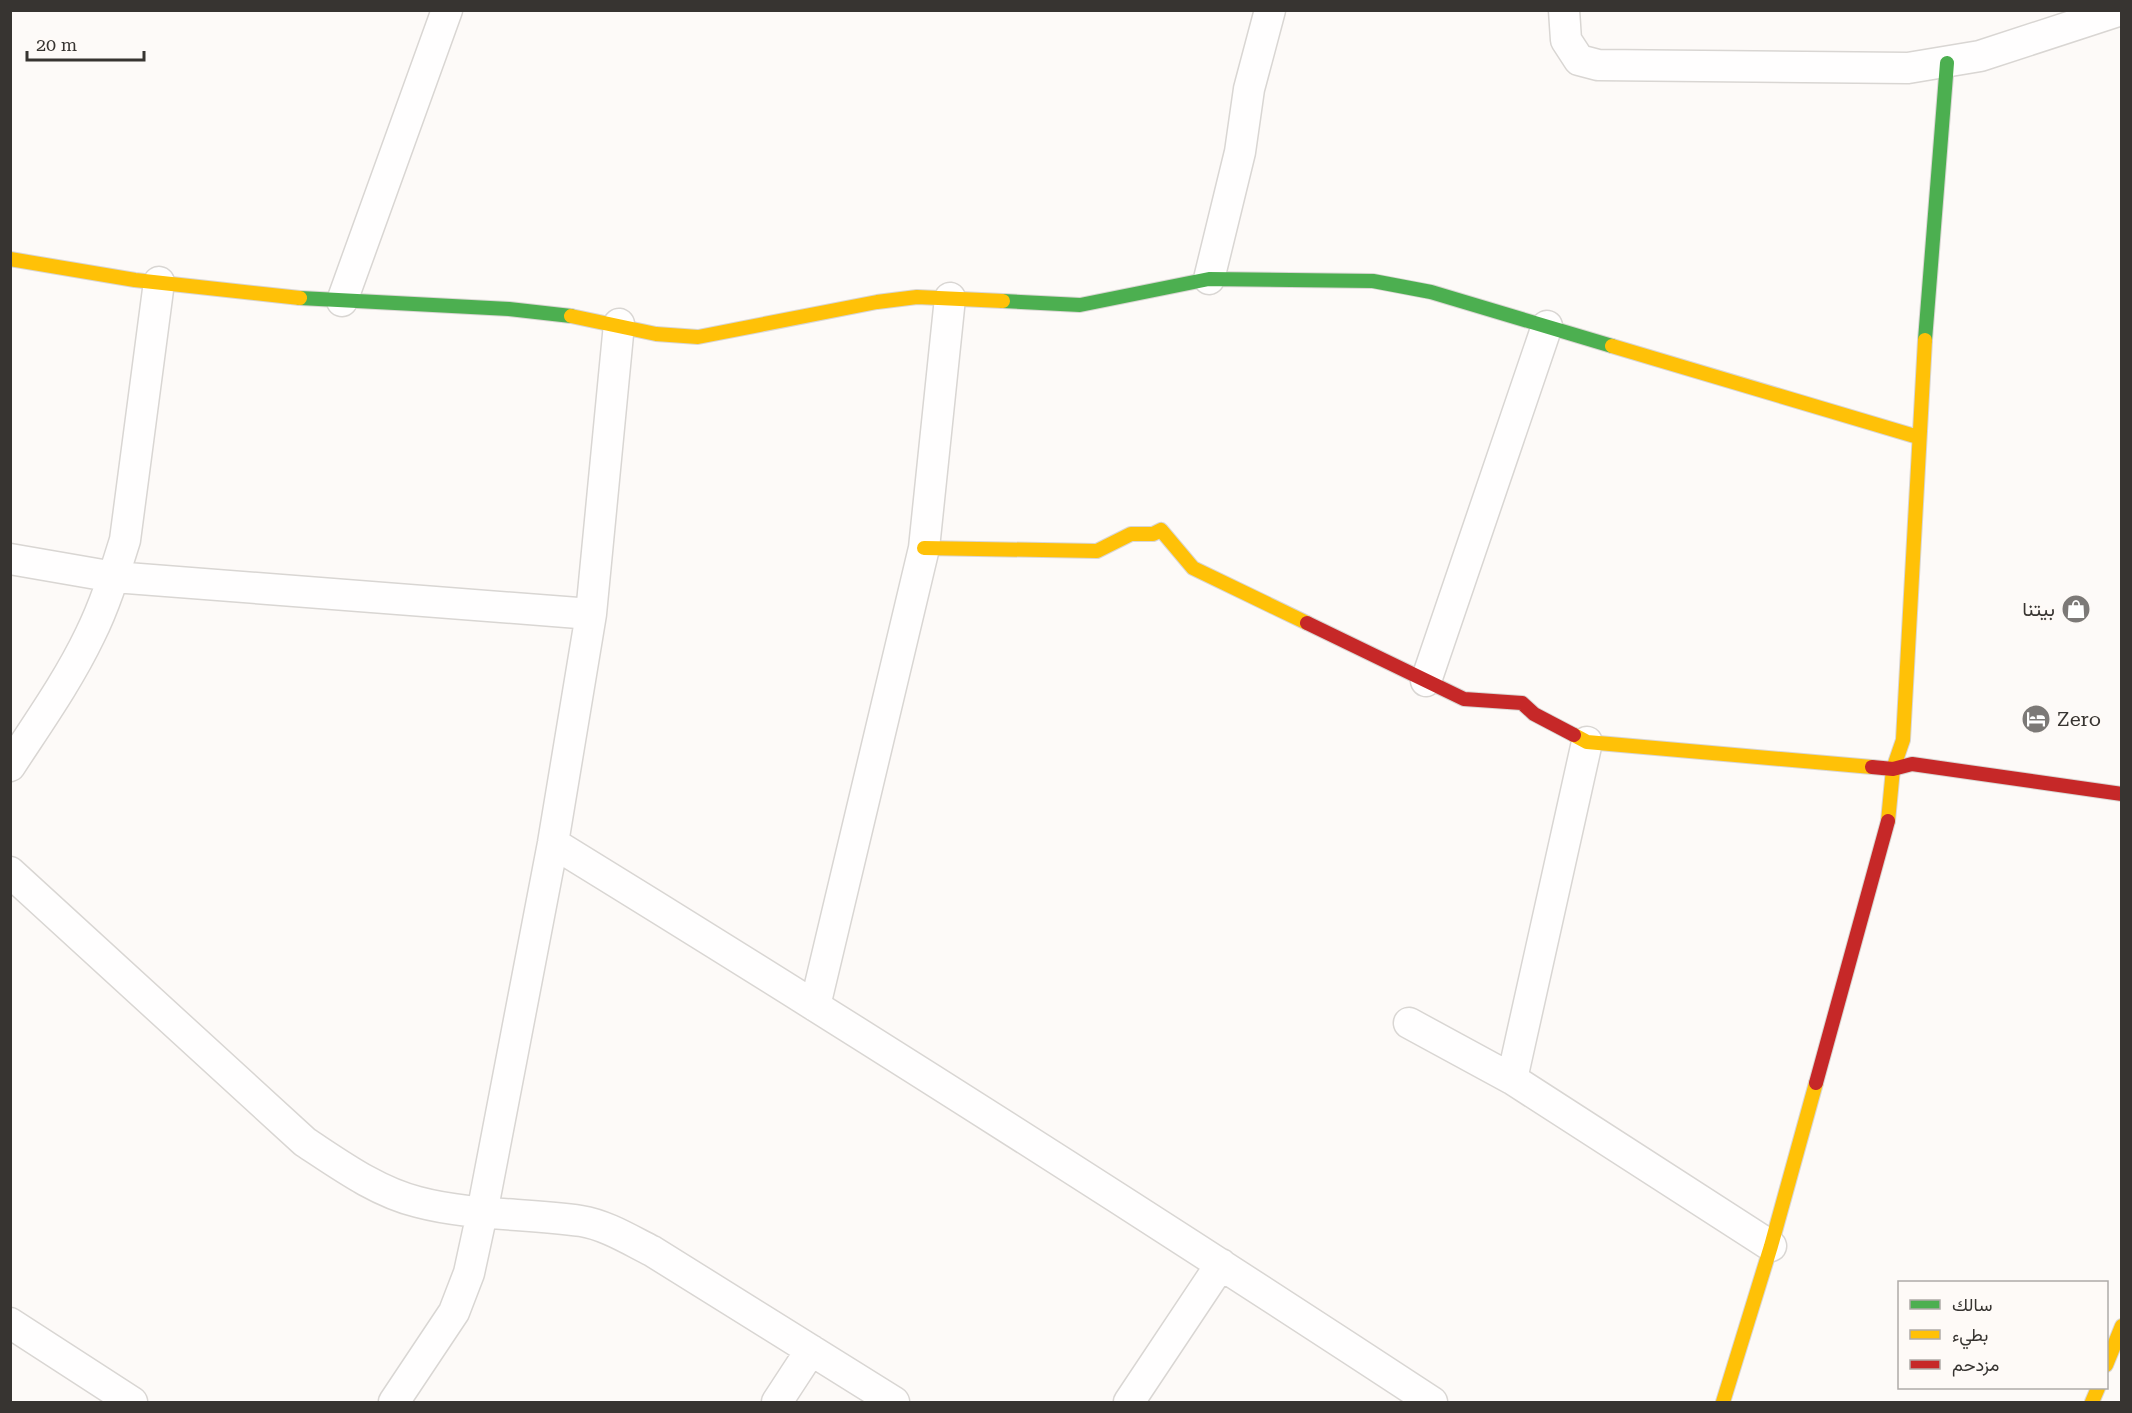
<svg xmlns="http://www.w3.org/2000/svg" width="2132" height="1413" font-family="'Roboto Serif',Vazirmatn,serif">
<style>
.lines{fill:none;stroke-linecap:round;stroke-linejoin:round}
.street-casing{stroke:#d9d6d3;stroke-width:33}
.fast-casing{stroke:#d9d6d3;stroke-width:16}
.slow-casing{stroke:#d9d6d3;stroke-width:16}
.jam-casing{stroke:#d9d6d3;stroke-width:16}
.street{stroke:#fffefe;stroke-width:30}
.fast{stroke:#4caf50;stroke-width:14}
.slow{stroke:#ffc107;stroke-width:14}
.jam{stroke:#c62828;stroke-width:14}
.labels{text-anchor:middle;stroke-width:4.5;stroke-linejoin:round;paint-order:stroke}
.poi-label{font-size:20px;fill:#373431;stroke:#fefaf7;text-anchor:end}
</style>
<rect width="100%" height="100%" fill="#fdfaf8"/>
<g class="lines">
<g class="street-casing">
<path id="street" d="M 1564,10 L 1566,40 L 1579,60 L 1598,65 L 1908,68 L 1980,56 L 2121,10
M 1209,279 L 1240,152 L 1249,89 L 1270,10
M 342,301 L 447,10
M 10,559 L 114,577 L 591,614
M 1426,681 L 1547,326
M 10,766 C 38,723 68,681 90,635 C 105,605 115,572 125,540 L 159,282
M 553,843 C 849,1025 1142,1212 1432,1402
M 10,872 L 305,1142 C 340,1165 377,1192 418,1202 C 471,1216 527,1213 581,1221 C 606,1225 630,1240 652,1251 L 894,1402
M 815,1006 L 924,548 L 950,298
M 1409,1023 L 1512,1079 L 1771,1246
M 1512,1079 L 1587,742
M 10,1323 L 132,1402
M 394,1402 L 454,1312 L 469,1273 L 482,1213 L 553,843 L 591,614 L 619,324
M 777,1402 L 811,1350
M 1129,1402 L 1221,1264"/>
</g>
<g class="fast-casing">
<path id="fast" d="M 300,298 L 509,309 L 571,316
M 1003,301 L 1080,305 L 1209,279 L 1373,281 L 1431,292 L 1612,346
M 1925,340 L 1947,63"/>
</g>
<g class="slow-casing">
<path id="slow" d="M 10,259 L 135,280 L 300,298
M 571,316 L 656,334 L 698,337 L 877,302 L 917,297 L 1003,301
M 1612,346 L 1918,437
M 924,548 L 1097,551 L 1131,534 L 1153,534 L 1161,530 L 1193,568 L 1307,623
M 1574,735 L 1587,742 L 1872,767
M 1888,821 L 1893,769 L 1903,740 L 1925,340
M 2106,1365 L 2122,1326
M 1723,1402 L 1771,1246 L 1816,1083
M 2092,1402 L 2098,1388"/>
</g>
<g class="jam-casing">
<path id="jam" d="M 1307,623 L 1464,699 L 1522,703 L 1534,714 L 1574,735
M 1872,767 L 1893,769 L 1912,764 L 2122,794
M 1816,1083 L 1888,821"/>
</g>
<use href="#street" class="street"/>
<use href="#fast" class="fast"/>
<use href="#slow" class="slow"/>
<use href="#jam" class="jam"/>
</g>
<defs>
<g id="shop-disc" transform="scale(1.5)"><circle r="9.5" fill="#7c7977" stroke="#fefaf7"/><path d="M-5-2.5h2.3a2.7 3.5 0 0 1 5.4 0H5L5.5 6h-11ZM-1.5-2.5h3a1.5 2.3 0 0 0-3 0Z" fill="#fff"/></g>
<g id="hotel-disc" transform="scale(1.5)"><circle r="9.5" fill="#7c7977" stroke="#fefaf7"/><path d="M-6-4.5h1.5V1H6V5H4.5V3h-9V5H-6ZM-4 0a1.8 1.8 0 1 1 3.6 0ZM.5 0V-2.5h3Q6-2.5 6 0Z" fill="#fff"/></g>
</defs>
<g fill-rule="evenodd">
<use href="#shop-disc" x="2076" y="609"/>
<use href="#hotel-disc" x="2036" y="719"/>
</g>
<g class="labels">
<g class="poi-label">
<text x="2055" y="616">بيتنا</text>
<text x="2057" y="726" text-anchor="start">Zero</text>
</g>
</g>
<rect width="2132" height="1413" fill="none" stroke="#373431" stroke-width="24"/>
<rect x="1898" y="1281" width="210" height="108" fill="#fefaf7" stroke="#aeaba8" stroke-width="1.5"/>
<rect x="1910" y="1300" width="30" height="9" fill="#4caf50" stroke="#aeaba8" stroke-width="1.5"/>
<text x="1952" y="1311" font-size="18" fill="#373431">سالك</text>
<rect x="1910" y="1330" width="30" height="9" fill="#ffc107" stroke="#aeaba8" stroke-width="1.5"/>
<text x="1952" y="1341" font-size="18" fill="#373431">بطيء</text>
<rect x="1910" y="1360" width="30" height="9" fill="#c62828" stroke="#aeaba8" stroke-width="1.5"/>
<text x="1952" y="1371" font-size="18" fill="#373431">مزدحم</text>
<path d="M27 51v9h117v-9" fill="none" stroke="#373431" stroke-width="3"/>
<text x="36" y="51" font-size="18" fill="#373431" stroke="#fefaf7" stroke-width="4.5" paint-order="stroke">20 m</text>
</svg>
